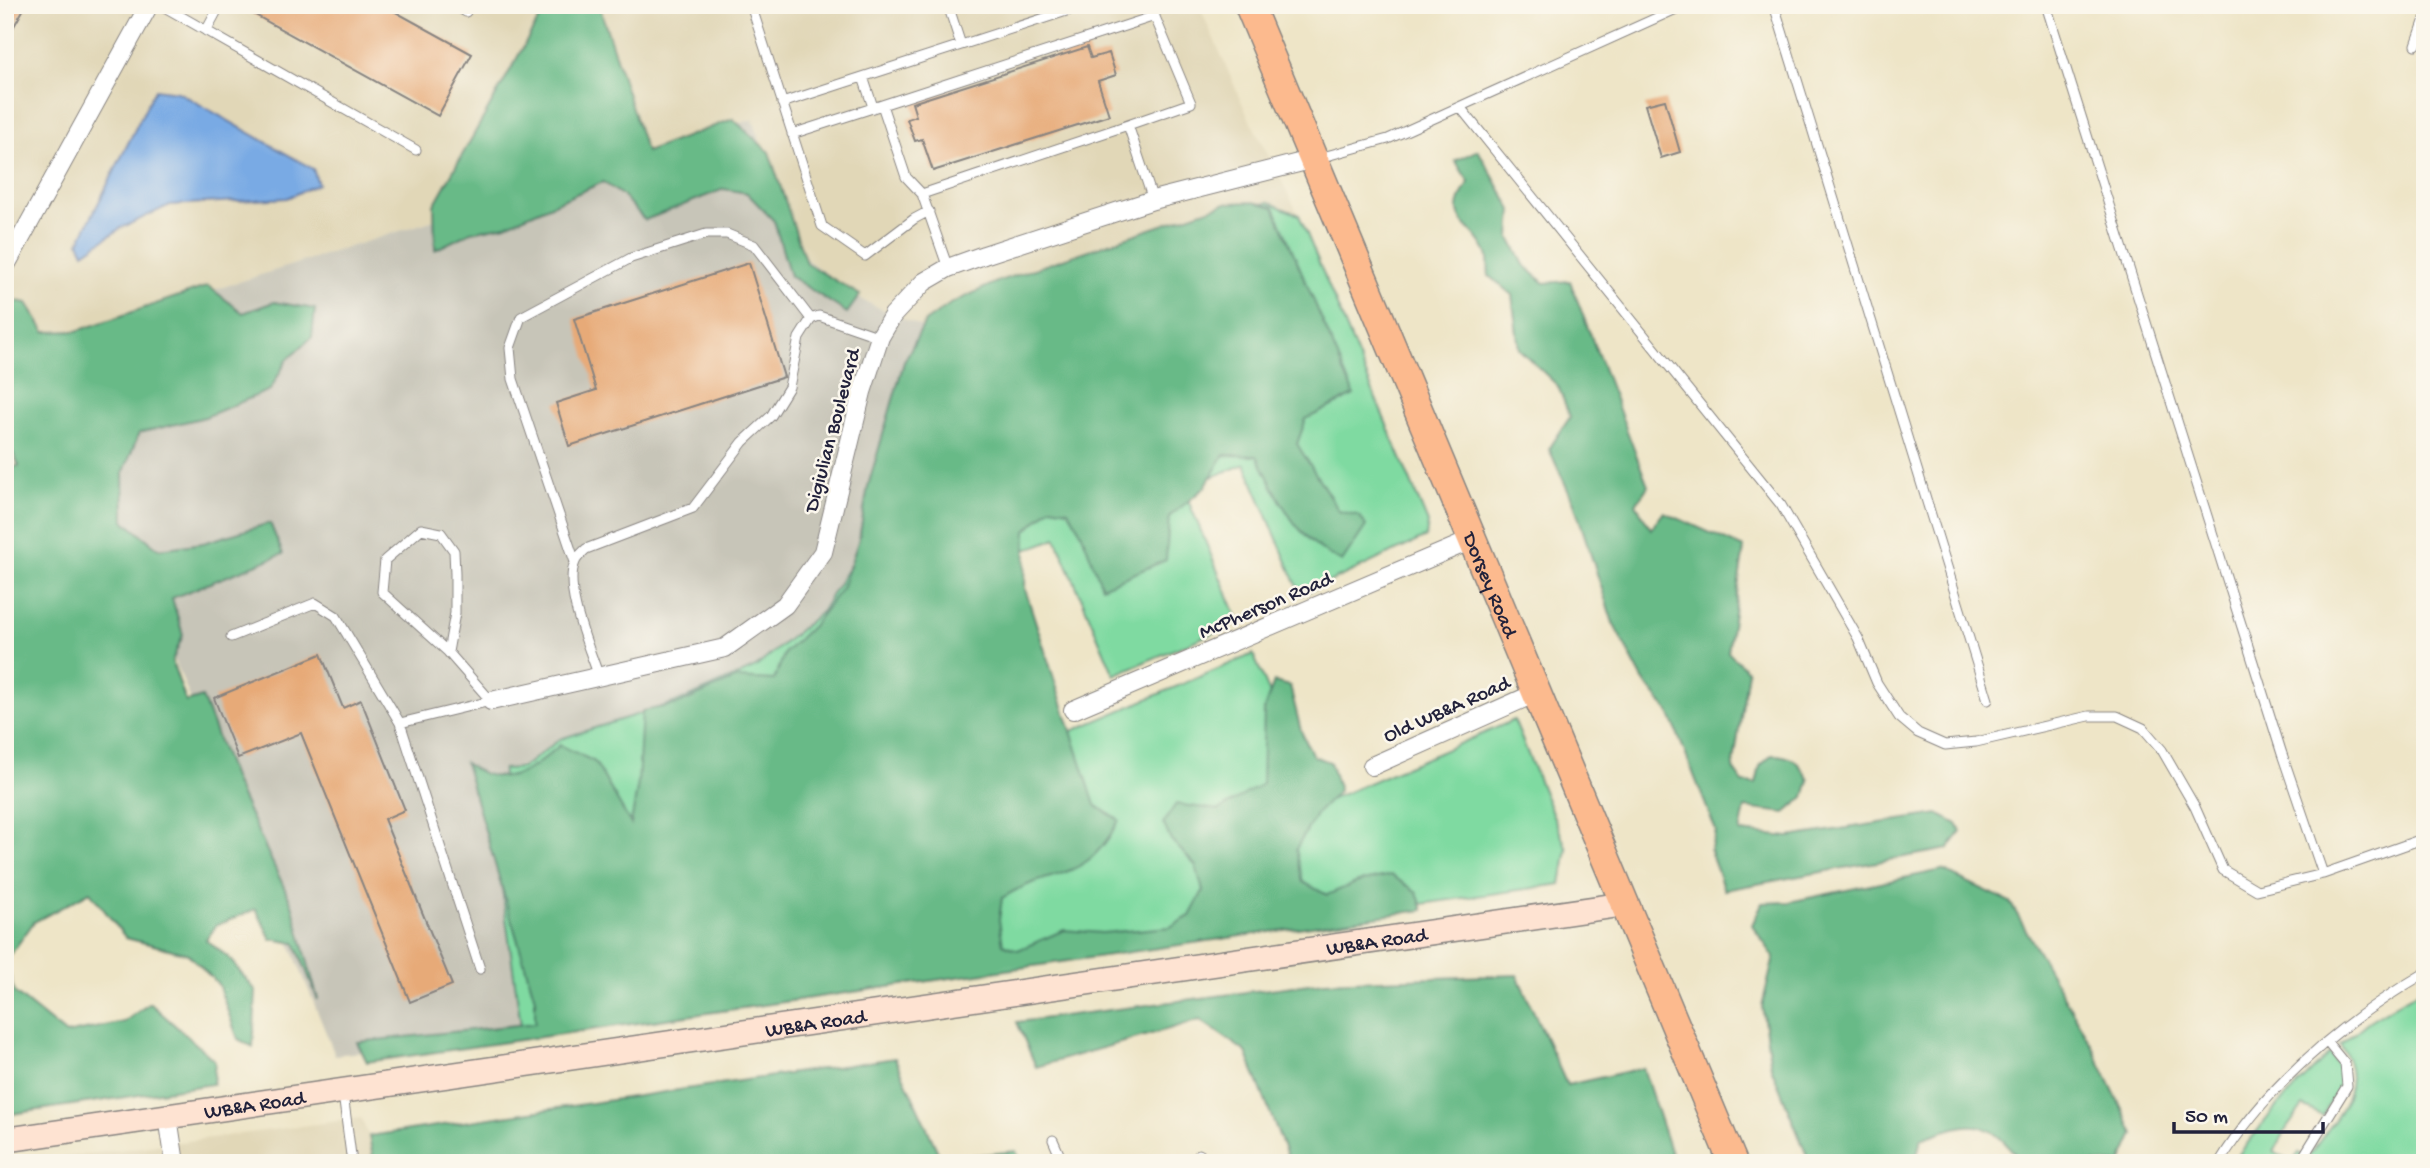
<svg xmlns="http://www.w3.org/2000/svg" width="2430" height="1168" font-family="'Gochi Hand',sans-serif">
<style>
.built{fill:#e1d7b7}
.industrial{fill:#c7c5b8}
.green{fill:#7fdaa1;stroke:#507e6e;stroke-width:2}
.forest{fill:#67ba87;stroke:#446e61;stroke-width:2}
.water{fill:#79aae4;stroke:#4e6690;stroke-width:2}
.building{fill:#e7aa78}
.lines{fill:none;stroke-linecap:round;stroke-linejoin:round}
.lane-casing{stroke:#888481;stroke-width:11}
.street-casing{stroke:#888481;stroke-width:20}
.secondary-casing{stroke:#888481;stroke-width:27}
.primary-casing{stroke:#888481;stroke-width:31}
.lane{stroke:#fff;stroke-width:9}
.street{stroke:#fff;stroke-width:18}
.secondary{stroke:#fee3d2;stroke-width:24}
.primary{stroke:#fcba8e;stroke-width:28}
.labels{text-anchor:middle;stroke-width:5;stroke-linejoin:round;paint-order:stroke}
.street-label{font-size:21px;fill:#22223b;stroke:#fbf7ec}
</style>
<rect width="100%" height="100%" fill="#fbf7ec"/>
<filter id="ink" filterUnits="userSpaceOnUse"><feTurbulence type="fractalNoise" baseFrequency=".0143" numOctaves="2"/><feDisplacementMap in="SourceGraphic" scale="14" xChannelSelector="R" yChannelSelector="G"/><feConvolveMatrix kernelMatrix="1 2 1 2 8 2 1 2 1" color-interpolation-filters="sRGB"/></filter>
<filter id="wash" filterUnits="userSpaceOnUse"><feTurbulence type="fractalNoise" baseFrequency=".00686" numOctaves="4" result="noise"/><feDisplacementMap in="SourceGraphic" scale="28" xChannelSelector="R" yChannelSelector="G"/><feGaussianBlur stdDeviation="1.57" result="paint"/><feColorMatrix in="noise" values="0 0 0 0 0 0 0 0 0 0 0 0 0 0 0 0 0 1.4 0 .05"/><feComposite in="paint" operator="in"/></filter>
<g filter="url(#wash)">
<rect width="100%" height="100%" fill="#eee5c7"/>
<path class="built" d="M 5,5 L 1199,5 L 1247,114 L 1299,215 L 1268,202 L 931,331 L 864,301 L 796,252 L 752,119 L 46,343 L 5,322 Z
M 361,1118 L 380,1163 L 21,1163 Z"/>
<path class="industrial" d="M 753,119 L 796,252 L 864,301 L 931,331 L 855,557 L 822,611 L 756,667 L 683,700 L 560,739 L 522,768 L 498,860 L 522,1033 L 335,1055 L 46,343 Z"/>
<path class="green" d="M 1268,202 L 1299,215 L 1428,523 L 1426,537 L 1301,595 L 1245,464 L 1183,488 L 1239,622 L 1114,675 L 1056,538 L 993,563 L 1065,734 L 1253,654 L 1318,805 L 1514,720 L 1567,849 L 1561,884 L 522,1033 L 498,860 L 503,769 L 522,768 L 560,739 L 683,700 L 756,667 L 822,611 L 855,557 L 983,295 Z
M 2425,987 L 2425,1163 L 2232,1163 L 2277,1106 L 2330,1053 L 2340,1069 L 2341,1083 L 2323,1116 L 2303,1106 L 2287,1128 L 2274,1152 L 2292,1162 L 2299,1153 L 2307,1159 C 2331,1122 2370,1088 2340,1045 L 2369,1021 Z"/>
<path class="forest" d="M 547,5 L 602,5 L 600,8 L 646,152 L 733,119 L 769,152 L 806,263 L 860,295 L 847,313 L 790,276 L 774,221 L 747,193 L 724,189 L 645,220 L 623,196 L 603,182 L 506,225 L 471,232 L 435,250 L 434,205 Z
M 1478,150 L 1512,210 L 1510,238 L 1524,265 L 1544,283 L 1570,281 L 1648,486 L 1636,504 L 1651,529 L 1664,512 L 1744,548 L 1728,652 L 1748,671 L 1733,769 L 1743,783 L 1756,784 L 1760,766 L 1772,755 C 1793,755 1799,762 1809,780 L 1804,797 L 1785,813 L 1745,808 L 1740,832 L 1789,837 L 1938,814 L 1957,824 L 1961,832 L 1948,849 L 1724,890 L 1710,851 L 1716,831 L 1669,712 L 1643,680 L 1613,623 L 1574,503 L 1549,449 L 1570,417 L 1558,386 L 1519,349 L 1512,295 L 1489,276 C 1488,269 1489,259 1487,254 C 1473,220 1441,224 1469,182 L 1455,161 Z
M 1254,202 L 1274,207 L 1354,395 L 1306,419 L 1297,444 L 1339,511 L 1360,516 L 1366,526 L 1342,562 C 1293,538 1281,501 1257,456 L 1224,455 L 1204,488 L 1169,517 L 1166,560 L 1102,587 L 1081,532 L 1068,510 L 1051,507 L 1026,531 L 1025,589 L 1095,805 L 1119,820 C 1085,886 1055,865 1002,898 L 999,920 L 1003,944 L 1018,950 L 1064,930 L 1102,933 L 1170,927 L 1190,916 L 1203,891 L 1196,866 L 1171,840 L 1163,823 L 1176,804 L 1219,810 L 1262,784 L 1264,709 L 1274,682 L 1290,686 L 1301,731 L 1313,756 L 1330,762 L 1339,791 L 1317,813 L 1296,849 L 1303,882 L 1327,895 L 1358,882 L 1391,875 L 1417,892 L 1423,910 L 367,1062 L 357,1042 L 535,1023 L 535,999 L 465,763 C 505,792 529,772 560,745 L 595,762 L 631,824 L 638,783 L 642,711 L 679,704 L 737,678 L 774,680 L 785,652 L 814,624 L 842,588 L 859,539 L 868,486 L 904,362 L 925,322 L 950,304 L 999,281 L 1226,203 Z
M 208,286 L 243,313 L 274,302 L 315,309 L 312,337 L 287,360 L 270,390 L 205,417 L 139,433 L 123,474 L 124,521 L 159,549 L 203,543 L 270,523 L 283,554 L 172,598 L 183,635 L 172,661 L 186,702 L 202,697 L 235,783 L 292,904 L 318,1000 L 295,943 L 271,939 L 256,909 L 217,925 L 206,940 L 228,957 L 256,991 L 253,1047 L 238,1039 L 218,984 L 188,954 L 126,938 L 90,892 L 34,922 L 6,961 L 14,992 L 66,1034 L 124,1022 L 150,1003 L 215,1061 L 213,1084 L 5,1115 L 5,468 L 19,466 L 5,436 L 5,308 L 11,300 L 27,303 L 45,332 L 77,331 Z
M 1942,870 L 2010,902 L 2091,1044 L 2134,1134 L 2121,1163 L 2022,1163 C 1986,1115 1972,1121 1921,1139 L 1915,1163 L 1810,1163 L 1771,1067 L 1762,1006 L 1774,957 L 1752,925 L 1762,903 L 1789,902 Z
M 1517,975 L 1567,1085 L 1643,1068 L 1674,1163 L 1290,1163 L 1246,1052 L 1200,1020 L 1036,1067 L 1017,1022 L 1324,982 Z
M 895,1058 L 941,1159 L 1016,1151 L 1020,1163 L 374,1163 L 369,1136 Z"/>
<path class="water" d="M 155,89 L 178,92 L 313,169 L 318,184 L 287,198 L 170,205 L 121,228 L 84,253 L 79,242 Z"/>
<g id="blocks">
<path class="building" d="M 5,5 L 26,5 L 5,42 Z
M 237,5 L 383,5 L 472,54 L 438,116 Z
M 1087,47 L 1091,58 L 1109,53 L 1116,75 L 1098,81 L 1109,115 L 933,171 L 922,139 L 915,141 L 907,119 L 916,116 L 912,103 Z
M 1665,100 L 1680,152 L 1661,158 L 1645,105 Z
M 749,263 L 784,377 L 569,446 L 556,403 L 596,390 L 574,319 Z
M 321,654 L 343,708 L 361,700 L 405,810 L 384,819 L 452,985 L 410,1002 L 301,733 L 238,758 L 214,698 Z"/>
</g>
</g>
<g filter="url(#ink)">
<use href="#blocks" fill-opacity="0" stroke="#888481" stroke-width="2"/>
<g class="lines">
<g class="lane-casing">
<path id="lane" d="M 161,5 L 416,150
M 454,5 L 466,12
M 751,5 L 822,226 L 865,256 L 914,219 L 929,211
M 948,5 L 961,45
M 1774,5 L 1988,700
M 2046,5 L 2282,754 L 2323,874
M 206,31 L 220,5
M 2416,45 L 2425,19
M 863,77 L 873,107
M 782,103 L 1085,5
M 882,105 L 1155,16
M 1460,107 L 1781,505 L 1858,638 L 1877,683 L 1899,717 L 1918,733 L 1945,745 L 1976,742 L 2089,716 L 2117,716 L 2143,728 L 2162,750 L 2195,807 L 2223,870 L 2257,890 L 2323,874 L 2425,838
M 1128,125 L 1191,103 L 1150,5
M 792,134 L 882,105 L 906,177 L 922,194
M 1319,158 L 1388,139 L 1685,5
M 948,268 L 922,194 L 1128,125 L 1153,200
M 575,562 L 513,379 L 510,348 L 521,317 L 631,258 L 706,234 L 727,234 L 754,245 L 811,319
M 231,637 L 315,603 L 336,616 L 400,723
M 448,652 L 382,592 L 385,560 L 421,529 L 441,533 L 454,551 L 455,574 L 455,613 L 448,652 L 491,701 L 400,723 L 480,969
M 599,677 C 590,649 563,590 575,562 C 577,557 583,552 586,549 L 693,508 L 743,442 L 771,416 L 789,387 L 799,338 L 811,319 L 819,316 L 880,337
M 343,1094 L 352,1163
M 1053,1140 L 1063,1163
M 1199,1154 L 1216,1163
M 2305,1154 L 2347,1086 L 2345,1064 L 2327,1042
M 2219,1163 C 2268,1083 2345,1020 2425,973"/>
</g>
<g class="street-casing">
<path id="street" d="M 5,267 L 149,5
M 491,701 L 725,648 L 785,605 L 823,552 L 862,392 L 880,337 L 893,315 L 924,282 L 948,268 L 984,255 L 1153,200 L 1314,159
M 1073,710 L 1474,539
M 1372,766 L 1538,692
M 168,1117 L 175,1163"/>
</g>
<g class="secondary-casing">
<g id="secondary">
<path id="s1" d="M 5,1140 L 1626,904"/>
</g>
</g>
<g class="primary-casing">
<g id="primary">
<path id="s2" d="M 1249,5 L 1733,1163"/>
</g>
</g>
<use href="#lane" class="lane"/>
<use href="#street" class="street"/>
<use href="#secondary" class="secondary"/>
<use href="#primary" class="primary"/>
</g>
</g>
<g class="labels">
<g class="street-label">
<text transform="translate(831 430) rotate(-75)" y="7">Digiulian Boulevard</text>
<text dy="7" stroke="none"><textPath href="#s2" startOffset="628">Dorsey Road</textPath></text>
<text transform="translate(1265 604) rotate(-23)" y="7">McPherson Road</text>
<text transform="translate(1446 708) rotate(-24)" y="7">Old WB&amp;A Road</text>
<text dy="7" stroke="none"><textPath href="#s1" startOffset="1386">WB&amp;A Road</textPath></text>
<text dy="7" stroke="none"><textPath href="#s1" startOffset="819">WB&amp;A Road</textPath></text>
<text dy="7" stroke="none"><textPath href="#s1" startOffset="252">WB&amp;A Road</textPath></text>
</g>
</g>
<rect width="2430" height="1168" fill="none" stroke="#fbf7ec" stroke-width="28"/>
<path d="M2174 1122v10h149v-10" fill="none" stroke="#22223b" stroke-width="3.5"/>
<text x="2185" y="1122" font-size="21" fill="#22223b" stroke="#fbf7ec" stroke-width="5" paint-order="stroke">50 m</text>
</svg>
